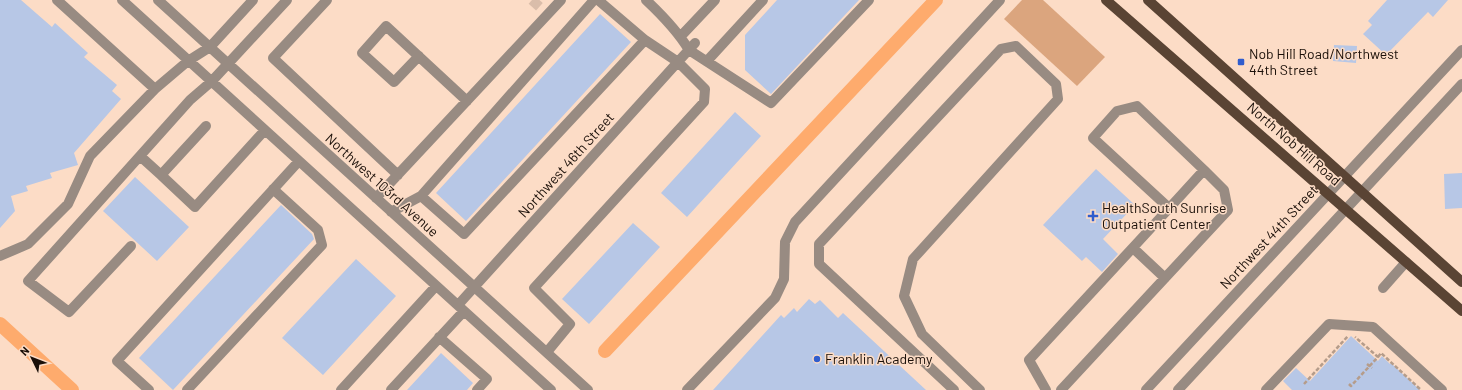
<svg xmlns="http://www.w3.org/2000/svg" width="1462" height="390" font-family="Barlow,sans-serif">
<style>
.green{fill:#dba57e}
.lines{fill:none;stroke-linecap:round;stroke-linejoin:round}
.canal{stroke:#feab6d;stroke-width:14}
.building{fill:#b7c7e6}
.minor-tunnel{stroke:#dabdaa;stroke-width:10;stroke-dasharray:10 5;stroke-linecap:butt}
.path{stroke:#b59c8a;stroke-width:2.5;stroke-dasharray:4 2;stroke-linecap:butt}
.minor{stroke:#988b82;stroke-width:10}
.major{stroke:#5a4434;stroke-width:10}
.poi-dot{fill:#315dcd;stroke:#fcdcc6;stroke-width:1.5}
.labels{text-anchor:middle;stroke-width:3;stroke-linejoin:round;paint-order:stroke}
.poi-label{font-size:14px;fill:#1a0f08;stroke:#fcdcc6;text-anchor:start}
.street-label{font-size:14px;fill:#1a0f08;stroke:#fcdcc6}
</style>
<rect width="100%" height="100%" fill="#fcdcc6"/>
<path class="green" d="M 1022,0 L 1043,0 L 1105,57 L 1077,86 L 1004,19 Z"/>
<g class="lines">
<path class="canal" d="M 0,324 L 72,390
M 605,351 L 936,0"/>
</g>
<path class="building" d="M 0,0 L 21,0 L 52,27 L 55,23 L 88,53 L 84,57 L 117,85 L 112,91 L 121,99 L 74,153 L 78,165 L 50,173 L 52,178 L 26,186 L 28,191 L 11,196 L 15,211 L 0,228 Z
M 777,0 L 859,0 L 771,94 L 745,70 L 745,35 Z
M 1387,0 L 1448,0 L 1433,17 L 1428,12 L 1386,55 L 1363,34 L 1372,25 L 1368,21 Z
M 600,14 L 631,42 L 466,221 L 436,193 Z
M 1334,45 L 1357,46 L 1356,63 L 1333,61 Z
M 735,112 L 761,136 L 687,217 L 661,193 Z
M 1096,169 L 1135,205 L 1103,239 L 1118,254 L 1102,272 L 1086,257 L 1082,261 L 1043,225 Z
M 1462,173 L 1462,208 L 1445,209 L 1444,174 Z
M 135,177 L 189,227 L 157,261 L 103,211 Z
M 281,205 L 312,234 L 314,239 L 173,390 L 139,358 Z
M 633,223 L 660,247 L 589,324 L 562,299 Z
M 356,259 L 396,296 L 323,375 L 282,338 Z
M 809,299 L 815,304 L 820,300 L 838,318 L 843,313 L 926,390 L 713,390 L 781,315 L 784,318 L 794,308 L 797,312 Z
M 1351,336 L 1378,361 L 1382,356 L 1390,364 L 1391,363 L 1420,390 L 1292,390 L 1283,381 L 1296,368 L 1310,381 Z
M 441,353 L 473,383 L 467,390 L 407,390 Z"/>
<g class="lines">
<path class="minor-tunnel" d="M 532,0 L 542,9"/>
<path class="path" d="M 1378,357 L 1381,353 L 1421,390
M 1367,364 L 1372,368
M 1304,384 L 1348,336
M 1349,384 L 1351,386 L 1378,357 L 1355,337"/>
<path class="minor" d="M 57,0 L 155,89
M 122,0 L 551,390
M 158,0 L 588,390
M 327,0 L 273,58 L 398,175
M 646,0 C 662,15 677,30 689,50 L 771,103 L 869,0
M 681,36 L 715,0
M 419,56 L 394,82 L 362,53 L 386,26 L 467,101
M 707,61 L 763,0
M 206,126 L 161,175 L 195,207 L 265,130
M 140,156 L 161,175
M 421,196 L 464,234 L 645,40
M 376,198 L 561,0
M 391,212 L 421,196 L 594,0
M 131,246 L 69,312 L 28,281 L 190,100 L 212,81 L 287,0
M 1133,248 L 1165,278
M 0,256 L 28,244 L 68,204 L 90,156 L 155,89 L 188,61 L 210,47 L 253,0
M 1383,288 L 1406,262
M 458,305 L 695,43
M 439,337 L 487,379 L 477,390
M 547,352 L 570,324 L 534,288 L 704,102 L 705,89 L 678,62 L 645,40 L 598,0
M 149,390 L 117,361 L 299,161
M 187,390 L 322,245 L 318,230 L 273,189
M 341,390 L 436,286
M 391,390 L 464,311
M 687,390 L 775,298 L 784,279 L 785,242 L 795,222 L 1000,0
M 954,390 L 819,264 L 819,244 L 1001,49 L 1016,46 L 1056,84 L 1058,99 L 913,259 L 904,296 L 922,334 L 980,390
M 1046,390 L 1029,360 C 1087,297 1146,234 1204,170 L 1137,106 L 1117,111 L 1093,138 L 1169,208
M 1061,390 L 1228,210 L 1224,190 L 1204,170
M 1146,390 L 1462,50
M 1178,390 L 1462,84
M 1266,390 L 1329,324 L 1373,327 L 1442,390"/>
<path class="major" d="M 1106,0 L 1462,311
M 1148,0 L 1462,282"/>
</g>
<g class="poi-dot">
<rect x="1237" y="58" width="8" height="8" rx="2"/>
<path d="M1091 210h4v4h4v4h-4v4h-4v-4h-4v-4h4z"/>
<circle cx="817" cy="359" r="4"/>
</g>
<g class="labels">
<g class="poi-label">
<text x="1249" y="59">Nob Hill Road/Northwest<tspan x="1249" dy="16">44th Street</tspan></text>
<text x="1102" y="213">HealthSouth Sunrise<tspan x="1102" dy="16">Outpatient Center</tspan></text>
<text x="825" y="364">Franklin Academy</text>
</g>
<g class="street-label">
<text transform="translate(1294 144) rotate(41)" y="5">North Nob Hill Road</text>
<text transform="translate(566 165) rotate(-48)" y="5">Northwest 46th Street</text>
<text transform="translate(382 185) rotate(42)" y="5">Northwest 103rd Avenue</text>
<text transform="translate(1269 237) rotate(-47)" y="5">Northwest 44th Street</text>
</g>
</g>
<g transform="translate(32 358) rotate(313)" stroke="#fcdcc6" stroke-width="3" paint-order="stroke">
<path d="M0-3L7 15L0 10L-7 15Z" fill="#1a0f08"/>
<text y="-6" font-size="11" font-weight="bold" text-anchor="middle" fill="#1a0f08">N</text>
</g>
</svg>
